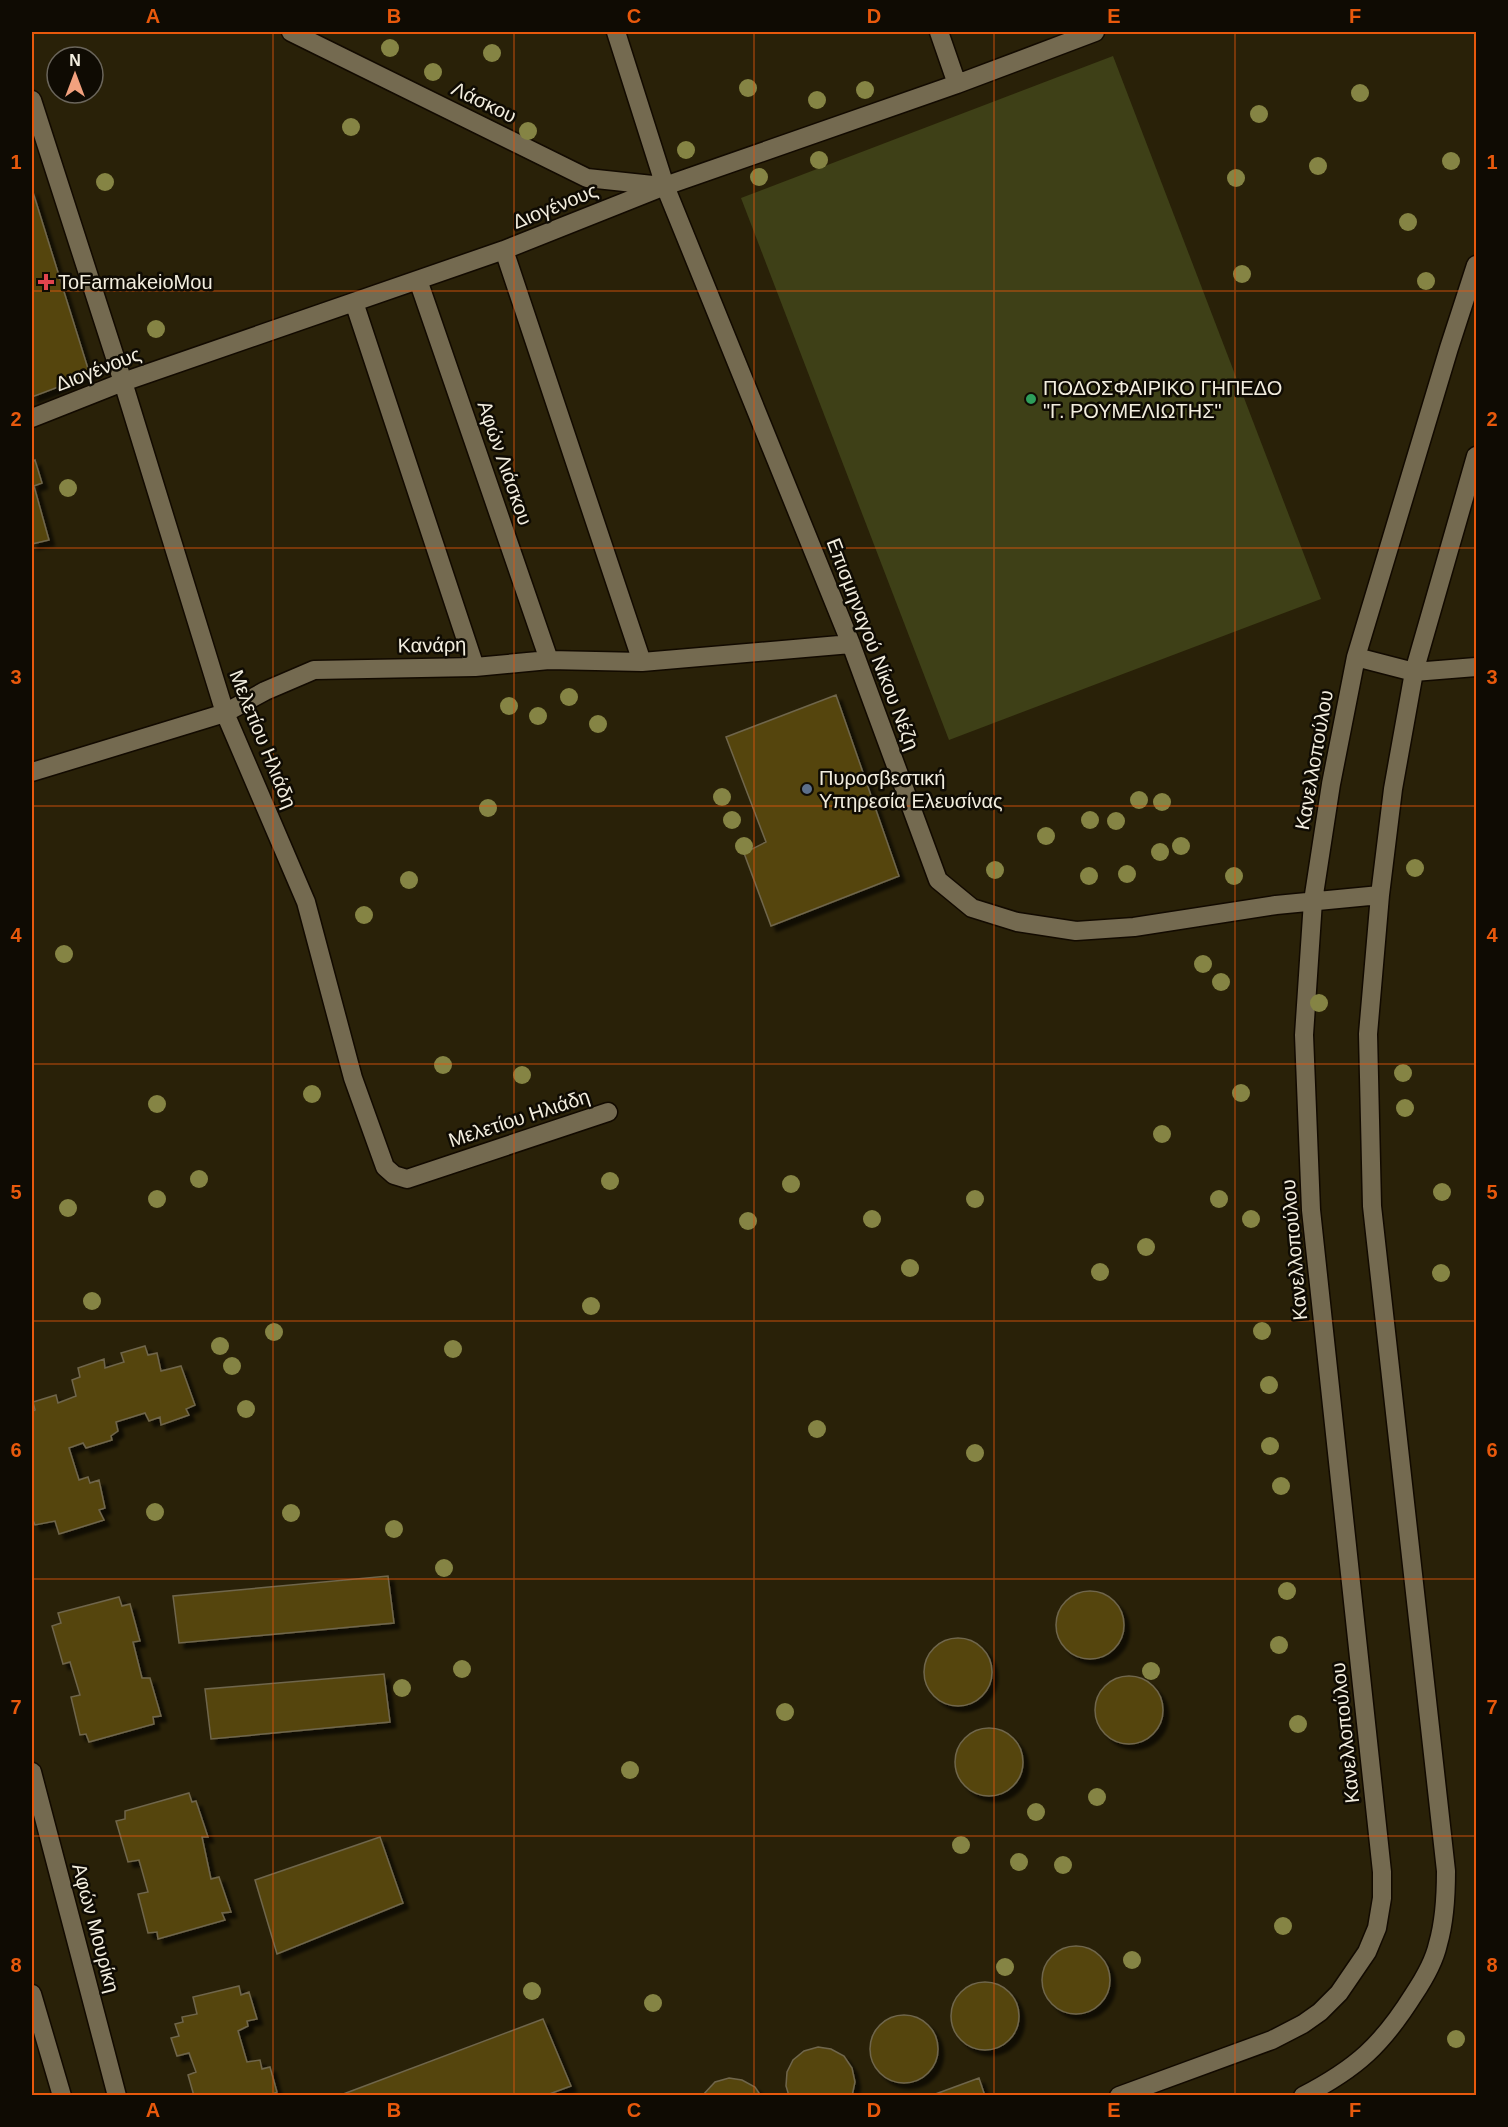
<svg xmlns="http://www.w3.org/2000/svg" width="1508" height="2127" font-family="Helvetica,sans-serif">
<style>
.green{fill:#3e4017}
.building{fill:#554510;stroke:#6f664b;stroke-width:1.5;filter:url(#shadow)}
.lines{fill:none;stroke-linecap:round;stroke-linejoin:round}
.minor-casing{stroke:#120a00;stroke-width:21}
.minor{stroke:#746a50;stroke-width:18}
.tree{fill:#858444}
.grid{fill:none;stroke:#e8590c;stroke-width:1.5;stroke-opacity:0.55}
.health-dot{fill:#e0444e;stroke:#0f0b03;stroke-width:2}
.leisure-dot{fill:#2e9e5b;stroke:#0f0b03;stroke-width:2}
.service-dot{fill:#5c6f8a;stroke:#0f0b03;stroke-width:2}
.labels{text-anchor:middle;stroke-width:5;stroke-linejoin:round;paint-order:stroke}
.street-label{font-size:20px;fill:#f2edde;stroke:#0f0b03}
.poi-label{font-size:20px;fill:#f2edde;stroke:#0f0b03;text-anchor:start}
.neatline{fill:none;stroke:#e8590c;stroke-width:2}
.grid-label{font-size:20px;text-anchor:middle;font-weight:bold;fill:#e8590c}
</style>
<defs>
<filter id="shadow"><feDropShadow dx="5.5" dy="5.5" stdDeviation="1.5" flood-color="#0009"/></filter>
</defs>
<rect width="100%" height="100%" fill="#292108"/>
<path class="green" d="M 1113,56 L 1321,599 L 949,740 L 741,198 Z"/>
<path class="building" d="M 32,189 L 90,375 L 32,397 Z
M 35,460 L 42,483 L 34,486 L 49,540 L 32,544 L 32,462 Z
M 836,695 L 899,876 L 771,926 L 744,853 L 766,842 L 726,737 Z
M 145,1346 L 148,1355 L 157,1353 L 161,1371 L 181,1366 L 195,1405 L 186,1409 L 189,1415 L 161,1425 L 160,1417 L 149,1421 L 145,1413 L 116,1422 L 118,1431 L 111,1436 L 112,1440 L 86,1448 L 83,1443 L 69,1448 L 79,1480 L 88,1477 L 90,1483 L 99,1480 L 105,1508 L 99,1510 L 104,1520 L 59,1534 L 55,1521 L 35,1525 L 32,1518 L 32,1412 L 35,1410 L 33,1402 L 56,1395 L 58,1403 L 76,1396 L 72,1380 L 80,1377 L 78,1368 L 104,1359 L 105,1368 L 124,1362 L 121,1353 Z
M 388,1576 L 394,1623 L 179,1643 L 173,1596 Z
M1056 1625a34 34 0 1 1 68 0a34 34 0 1 1-68 0Z
M 119,1597 L 122,1606 L 130,1604 L 140,1641 L 133,1642 L 142,1678 L 150,1678 L 161,1716 L 153,1717 L 154,1724 L 89,1742 L 86,1734 L 80,1735 L 71,1697 L 80,1695 L 70,1662 L 63,1664 L 52,1626 L 61,1623 L 58,1613 Z
M924 1672a34 34 0 1 1 68 0a34 34 0 1 1-68 0Z
M 384,1674 L 390,1722 L 211,1739 L 205,1689 Z
M1095 1710a34 34 0 1 1 68 0a34 34 0 1 1-68 0Z
M955 1762a34 34 0 1 1 68 0a34 34 0 1 1-68 0Z
M 189,1793 L 192,1802 L 196,1801 L 208,1837 L 202,1837 L 211,1879 L 219,1877 L 231,1912 L 222,1913 L 225,1920 L 158,1939 L 157,1932 L 148,1933 L 138,1894 L 148,1892 L 139,1860 L 128,1862 L 116,1821 L 125,1819 L 125,1811 Z
M 380,1837 L 403,1903 L 277,1954 L 255,1880 Z
M1042 1980a34 34 0 1 1 68 0a34 34 0 1 1-68 0Z
M951 2016a34 34 0 1 1 68 0a34 34 0 1 1-68 0Z
M 239,1986 L 241,1995 L 249,1992 L 257,2019 L 247,2021 L 248,2026 L 238,2031 L 247,2062 L 260,2060 L 262,2069 L 270,2067 L 277,2092 L 269,2096 L 194,2096 L 188,2075 L 196,2072 L 189,2053 L 177,2056 L 171,2038 L 179,2036 L 175,2024 L 183,2022 L 182,2017 L 197,2014 L 193,1997 Z
M870 2049a34 34 0 1 1 68 0a34 34 0 1 1-68 0Z
M 543,2019 L 571,2086 L 544,2096 L 338,2096 Z
M 818,2047 L 831,2049 L 844,2056 L 852,2068 L 855,2082 L 852,2096 L 789,2096 L 786,2086 L 787,2072 L 793,2060 L 804,2051 Z
M 729,2078 L 742,2080 L 755,2087 L 761,2096 L 702,2096 L 715,2082 Z
M 979,2078 L 985,2096 L 930,2096 Z"/>
<g class="lines">
<g class="minor-casing">
<path id="minor" d="M 291,32 L 587,178 L 662,186
M 616,32 L 665,186 L 851,644 L 938,880 L 972,908 L 1017,922 L 1076,931 L 1134,927 L 1276,905 L 1380,895
M 939,32 L 957,84
M 32,100 L 123,382 L 225,713 L 306,902 L 353,1078 L 385,1167 L 394,1175 L 407,1179 L 608,1112
M 504,250 L 642,662
M 418,280 L 549,660
M 354,302 L 475,667
M 32,418 L 123,382 L 504,250 L 665,186 L 957,84 L 1095,32
M 1356,657 L 1414,672 L 1476,667
M 32,772 L 225,713 L 265,691 L 314,670 L 475,667 L 549,660 L 642,662 L 851,644
M 32,1772 L 117,2096
M 32,1994 L 62,2096
M 1119,2096 L 1272,2040 L 1303,2024 L 1320,2012 L 1339,1993 L 1367,1952 L 1377,1928 L 1382,1898 L 1382,1872 L 1311,1210 L 1304,1035 L 1313,901 L 1331,784 L 1356,657 L 1449,348 L 1476,265
M 1303,2096 C 1357,2068 1382,2045 1414,1994 C 1424,1979 1434,1962 1438,1944 C 1445,1920 1446,1896 1446,1871 L 1372,1206 L 1368,1034 L 1380,895 L 1393,789 L 1414,672 L 1476,456"/>
</g>
<use href="#minor" class="minor"/>
</g>
<g class="tree">
<circle cx="390" cy="48" r="9"/>
<circle cx="492" cy="53" r="9"/>
<circle cx="433" cy="72" r="9"/>
<circle cx="748" cy="88" r="9"/>
<circle cx="865" cy="90" r="9"/>
<circle cx="1360" cy="93" r="9"/>
<circle cx="817" cy="100" r="9"/>
<circle cx="1259" cy="114" r="9"/>
<circle cx="351" cy="127" r="9"/>
<circle cx="528" cy="131" r="9"/>
<circle cx="686" cy="150" r="9"/>
<circle cx="819" cy="160" r="9"/>
<circle cx="1451" cy="161" r="9"/>
<circle cx="1318" cy="166" r="9"/>
<circle cx="759" cy="177" r="9"/>
<circle cx="1236" cy="178" r="9"/>
<circle cx="105" cy="182" r="9"/>
<circle cx="1408" cy="222" r="9"/>
<circle cx="1242" cy="274" r="9"/>
<circle cx="1426" cy="281" r="9"/>
<circle cx="156" cy="329" r="9"/>
<circle cx="68" cy="488" r="9"/>
<circle cx="569" cy="697" r="9"/>
<circle cx="509" cy="706" r="9"/>
<circle cx="538" cy="716" r="9"/>
<circle cx="598" cy="724" r="9"/>
<circle cx="722" cy="797" r="9"/>
<circle cx="1139" cy="800" r="9"/>
<circle cx="1162" cy="802" r="9"/>
<circle cx="488" cy="808" r="9"/>
<circle cx="732" cy="820" r="9"/>
<circle cx="1090" cy="820" r="9"/>
<circle cx="1116" cy="821" r="9"/>
<circle cx="1046" cy="836" r="9"/>
<circle cx="744" cy="846" r="9"/>
<circle cx="1181" cy="846" r="9"/>
<circle cx="1160" cy="852" r="9"/>
<circle cx="1415" cy="868" r="9"/>
<circle cx="995" cy="870" r="9"/>
<circle cx="1127" cy="874" r="9"/>
<circle cx="1089" cy="876" r="9"/>
<circle cx="1234" cy="876" r="9"/>
<circle cx="409" cy="880" r="9"/>
<circle cx="364" cy="915" r="9"/>
<circle cx="64" cy="954" r="9"/>
<circle cx="1203" cy="964" r="9"/>
<circle cx="1221" cy="982" r="9"/>
<circle cx="1319" cy="1003" r="9"/>
<circle cx="443" cy="1065" r="9"/>
<circle cx="1403" cy="1073" r="9"/>
<circle cx="522" cy="1075" r="9"/>
<circle cx="1241" cy="1093" r="9"/>
<circle cx="312" cy="1094" r="9"/>
<circle cx="157" cy="1104" r="9"/>
<circle cx="1405" cy="1108" r="9"/>
<circle cx="1162" cy="1134" r="9"/>
<circle cx="199" cy="1179" r="9"/>
<circle cx="610" cy="1181" r="9"/>
<circle cx="791" cy="1184" r="9"/>
<circle cx="1442" cy="1192" r="9"/>
<circle cx="157" cy="1199" r="9"/>
<circle cx="975" cy="1199" r="9"/>
<circle cx="1219" cy="1199" r="9"/>
<circle cx="68" cy="1208" r="9"/>
<circle cx="872" cy="1219" r="9"/>
<circle cx="1251" cy="1219" r="9"/>
<circle cx="748" cy="1221" r="9"/>
<circle cx="1146" cy="1247" r="9"/>
<circle cx="910" cy="1268" r="9"/>
<circle cx="1100" cy="1272" r="9"/>
<circle cx="1441" cy="1273" r="9"/>
<circle cx="92" cy="1301" r="9"/>
<circle cx="591" cy="1306" r="9"/>
<circle cx="1262" cy="1331" r="9"/>
<circle cx="274" cy="1332" r="9"/>
<circle cx="220" cy="1346" r="9"/>
<circle cx="453" cy="1349" r="9"/>
<circle cx="232" cy="1366" r="9"/>
<circle cx="1269" cy="1385" r="9"/>
<circle cx="246" cy="1409" r="9"/>
<circle cx="817" cy="1429" r="9"/>
<circle cx="1270" cy="1446" r="9"/>
<circle cx="975" cy="1453" r="9"/>
<circle cx="1281" cy="1486" r="9"/>
<circle cx="155" cy="1512" r="9"/>
<circle cx="291" cy="1513" r="9"/>
<circle cx="394" cy="1529" r="9"/>
<circle cx="444" cy="1568" r="9"/>
<circle cx="1287" cy="1591" r="9"/>
<circle cx="1279" cy="1645" r="9"/>
<circle cx="462" cy="1669" r="9"/>
<circle cx="1151" cy="1671" r="9"/>
<circle cx="402" cy="1688" r="9"/>
<circle cx="785" cy="1712" r="9"/>
<circle cx="1298" cy="1724" r="9"/>
<circle cx="630" cy="1770" r="9"/>
<circle cx="1097" cy="1797" r="9"/>
<circle cx="1036" cy="1812" r="9"/>
<circle cx="961" cy="1845" r="9"/>
<circle cx="1019" cy="1862" r="9"/>
<circle cx="1063" cy="1865" r="9"/>
<circle cx="1283" cy="1926" r="9"/>
<circle cx="1132" cy="1960" r="9"/>
<circle cx="1005" cy="1967" r="9"/>
<circle cx="532" cy="1991" r="9"/>
<circle cx="653" cy="2003" r="9"/>
<circle cx="1456" cy="2039" r="9"/>
</g>
<path class="grid" d="M 273,32 L 273,2096M 514,32 L 514,2096M 754,32 L 754,2096M 994,32 L 994,2096M 1235,32 L 1235,2096M 32,291 L 1476,291M 32,548 L 1476,548M 32,806 L 1476,806M 32,1064 L 1476,1064M 32,1321 L 1476,1321M 32,1579 L 1476,1579M 32,1836 L 1476,1836"/>
<path class="health-dot" d="M43 273h6v6h6v6h-6v6h-6v-6h-6v-6h6z"/>
<circle class="leisure-dot" cx="1031" cy="399" r="6"/>
<circle class="service-dot" cx="807" cy="789" r="6"/>
<g class="labels">
<g class="street-label">
<text transform="translate(484 102) rotate(26)" y="7">Λάσκου</text>
<text transform="translate(555 206) rotate(-22)" y="7">Διογένους</text>
<text transform="translate(98 369) rotate(-21)" y="7">Διογένους</text>
<text transform="translate(505 463) rotate(71)" y="7">Αφών Λιάσκου</text>
<text transform="translate(873 644) rotate(69)" y="7">Επισμηναγού Νίκου Νέζη</text>
<text transform="translate(432 645) rotate(-1)" y="7">Κανάρη</text>
<text transform="translate(263 739) rotate(68)" y="7">Μελετίου Ηλιάδη</text>
<text transform="translate(1314 760) rotate(-80)" y="7">Κανελλοπούλου</text>
<text transform="translate(519 1118) rotate(-18)" y="7">Μελετίου Ηλιάδη</text>
<text transform="translate(1294 1250) rotate(-95)" y="7">Κανελλοπούλου</text>
<text transform="translate(1345 1733) rotate(-96)" y="7">Κανελλοπούλου</text>
<text transform="translate(96 1928) rotate(75)" y="7">Αφών Μουρίκη</text>
</g>
<g class="poi-label">
<text x="58" y="289">ToFarmakeioMou</text>
<text x="1043" y="395">ΠΟΔΟΣΦΑΙΡΙΚΟ ΓΗΠΕΔΟ<tspan x="1043" dy="23">"Γ. ΡΟΥΜΕΛΙΩΤΗΣ"</tspan></text>
<text x="819" y="785">Πυροσβεστική<tspan x="819" dy="23">Υπηρεσία Ελευσίνας</tspan></text>
</g>
</g>
<rect width="1508" height="2127" fill="none" stroke="#0f0b03" stroke-width="66"/>
<g transform="translate(75 75)"><circle r="28" fill="#0f0b03" stroke="#6a655b" stroke-width="1.5"/>
<path d="M0-4.5L10 22L0 15L-10 22Z" fill="#f2a17e"/>
<text y="-9" font-size="16" font-weight="bold" text-anchor="middle" fill="#f2edde">N</text>
</g>
<rect x="33" y="33" width="1442" height="2061" class="neatline"/>
<g class="grid-label">
<text x="153" y="23">A</text>
<text x="394" y="23">B</text>
<text x="634" y="23">C</text>
<text x="874" y="23">D</text>
<text x="1114" y="23">E</text>
<text x="1355" y="23">F</text>
<text x="16" y="169">1</text>
<text x="1492" y="169">1</text>
<text x="16" y="426">2</text>
<text x="1492" y="426">2</text>
<text x="16" y="684">3</text>
<text x="1492" y="684">3</text>
<text x="16" y="942">4</text>
<text x="1492" y="942">4</text>
<text x="16" y="1199">5</text>
<text x="1492" y="1199">5</text>
<text x="16" y="1457">6</text>
<text x="1492" y="1457">6</text>
<text x="16" y="1714">7</text>
<text x="1492" y="1714">7</text>
<text x="16" y="1972">8</text>
<text x="1492" y="1972">8</text>
<text x="153" y="2117">A</text>
<text x="394" y="2117">B</text>
<text x="634" y="2117">C</text>
<text x="874" y="2117">D</text>
<text x="1114" y="2117">E</text>
<text x="1355" y="2117">F</text>
</g>
</svg>
